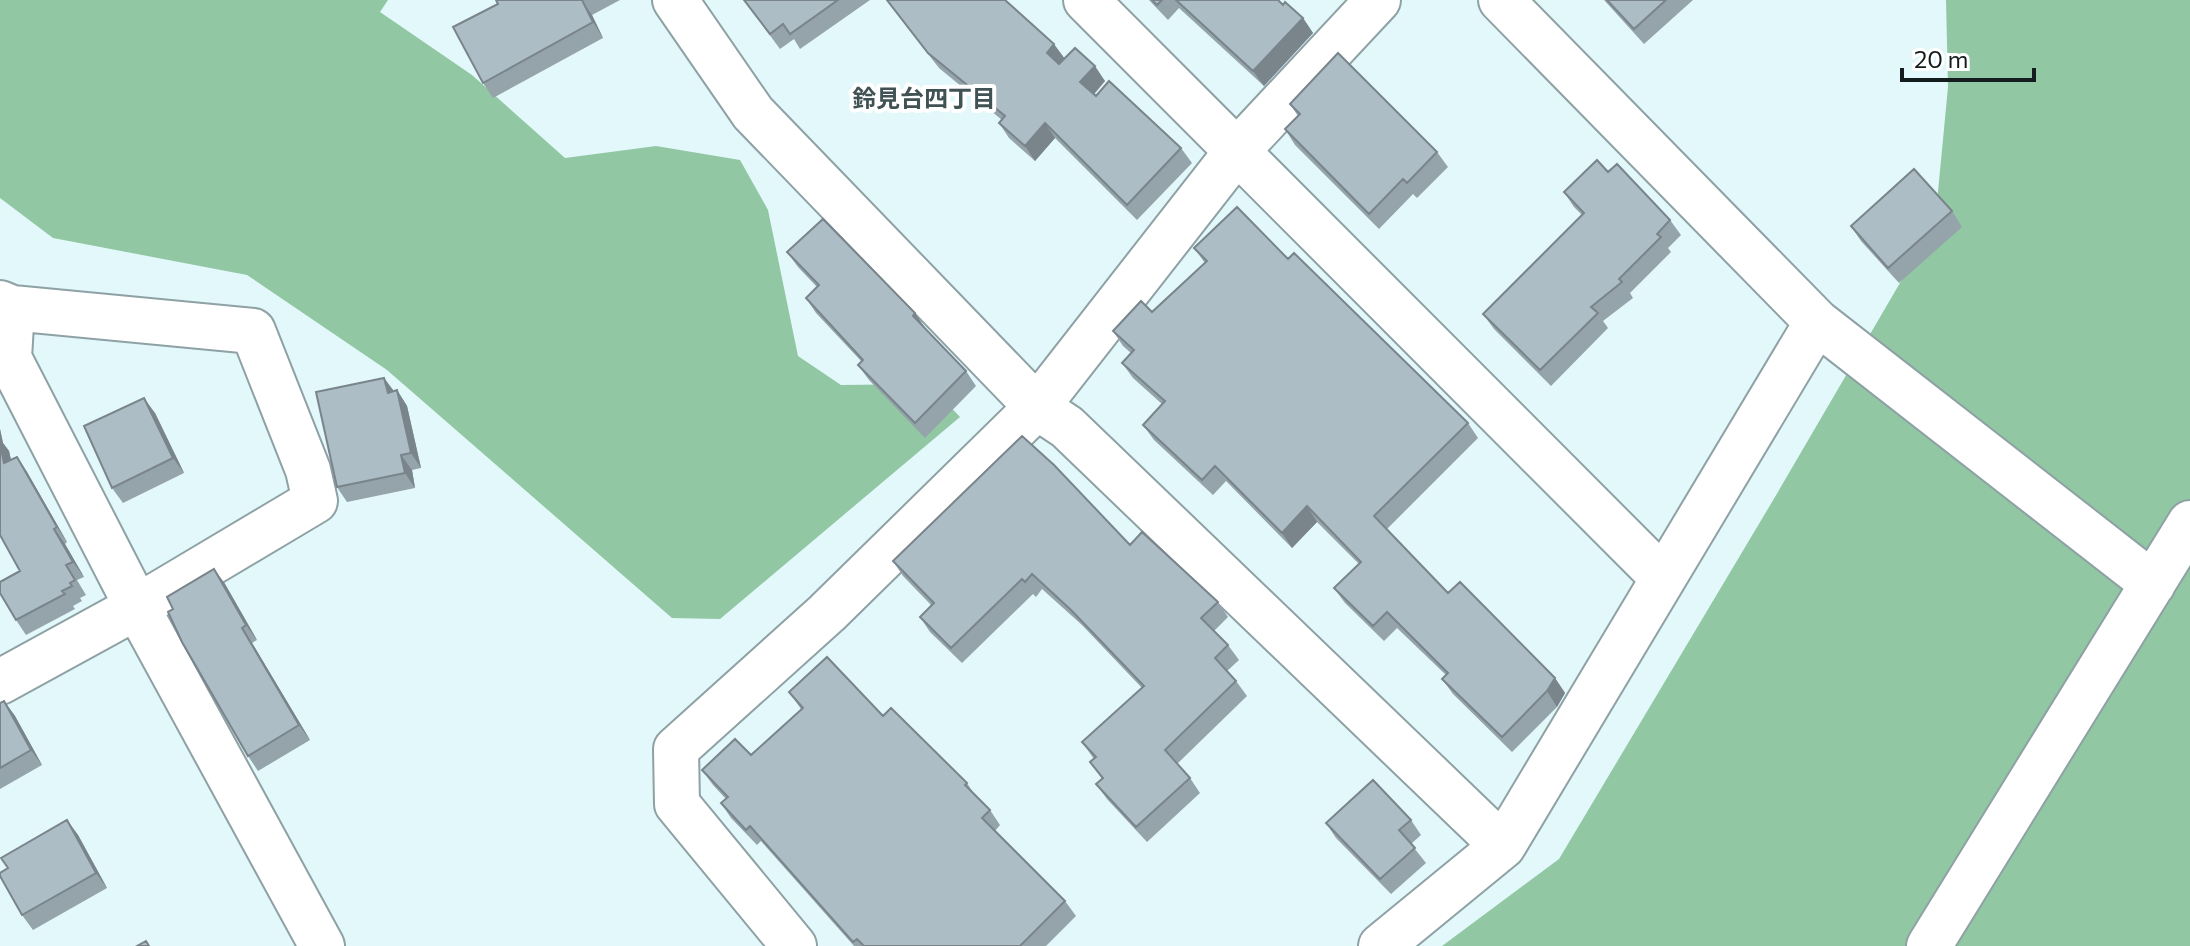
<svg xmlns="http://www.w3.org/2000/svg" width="2190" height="946" font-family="Commissioner,'Noto Sans JP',sans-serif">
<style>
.forest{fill:#92c7a3}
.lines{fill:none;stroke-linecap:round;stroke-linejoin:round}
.minor-casing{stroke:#8ea1a4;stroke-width:48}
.minor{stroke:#fff;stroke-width:44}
.wall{fill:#95a3aa}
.shaded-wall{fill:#79848b}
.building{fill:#adbdc6;stroke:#79848b;stroke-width:2}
.labels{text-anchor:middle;stroke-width:8;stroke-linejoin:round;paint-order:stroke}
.neighbourhood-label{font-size:24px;font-weight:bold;fill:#415255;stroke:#fff}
</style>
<rect width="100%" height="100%" fill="#e3f8fb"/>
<path class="forest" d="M 0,0 L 388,0 L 380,12 L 472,75 L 565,158 L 656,146 L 740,160 L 768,210 L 798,356 L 841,385 L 929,384 L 960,417 L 720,619 L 672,618 L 387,370 L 247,275 L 53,238 L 0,198 Z
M 1946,0 L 2190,0 L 2190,946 L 1442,946 L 1559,859 L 1775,497 L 1935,223 L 1948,87 Z"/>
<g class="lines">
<g class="minor-casing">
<path id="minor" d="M 675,0 L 753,113 L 1037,407 L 1067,427 L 1503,846
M 1086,0 L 1662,577
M 1501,0 L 1817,322 L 2153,584
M 0,303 L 12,308 L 253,331 L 308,470 L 315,501 L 137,607 L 0,682
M 12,308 L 9,358 L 137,607 L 322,946
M 794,946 L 677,804 L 676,749 L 827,613 L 1037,407 L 1237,151 L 1378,0
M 1381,946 L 1503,846 L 1817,322
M 1929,946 L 2190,523"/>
</g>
<use href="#minor" class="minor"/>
</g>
<path class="wall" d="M 496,0 L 620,0 L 592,15 L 603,38 L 493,98 L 483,83 L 498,4 Z
M 744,0 L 870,0 L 800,49 L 794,39 L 780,49 Z
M 886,0 L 1005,0 L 1064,58 L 1105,81 L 1093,94 L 1181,148 L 1192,163 L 1137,220 L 1055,138 L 1035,161 L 1009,138 L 999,123 L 1002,120 L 939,68 Z
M 1149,0 L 1278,0 L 1303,18 L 1313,33 L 1264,86 L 1179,8 L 1168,20 Z
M 1604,0 L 1693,0 L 1644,44 Z
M 1290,104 L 1437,152 L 1448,167 L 1417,198 L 1413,194 L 1379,229 L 1295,145 L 1285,129 L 1298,116 Z
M 1608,172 L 1670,220 L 1681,235 L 1668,248 L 1671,252 L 1630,293 L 1633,298 L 1603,321 L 1608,328 L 1551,386 L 1494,329 L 1483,314 L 1582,215 L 1574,207 L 1564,192 Z
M 1952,211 L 1962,227 L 1899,283 L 1861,241 L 1851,226 Z
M 1194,248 L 1288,259 L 1468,423 L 1478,438 L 1387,529 L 1448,593 L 1555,678 L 1565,693 L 1557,707 L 1512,752 L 1453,694 L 1442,679 L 1446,675 L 1397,628 L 1384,641 L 1345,603 L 1334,588 L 1359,564 L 1317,522 L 1292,548 L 1226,481 L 1213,495 L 1154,440 L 1143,425 L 1162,404 L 1133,378 L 1122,363 L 1131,353 L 1123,346 L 1113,331 L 1152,312 L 1205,263 Z
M 787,252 L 915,313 L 925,328 L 966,371 L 976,386 L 925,438 L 869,380 L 858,365 L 862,362 L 816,313 L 806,298 L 817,287 L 798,267 Z
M 384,378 L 394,391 L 397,390 L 407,406 L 421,468 L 412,470 L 415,488 L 347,502 L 337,487 Z
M 155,413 L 184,473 L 123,503 L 112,488 Z
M 0,429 L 3,443 L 9,451 L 11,460 L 17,457 L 27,472 L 67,542 L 65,544 L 84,577 L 77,580 L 86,595 L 80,598 L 82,601 L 73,606 L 75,609 L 26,635 L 16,620 L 20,571 L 0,535 Z
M 1130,545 L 1218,602 L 1228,617 L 1214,631 L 1228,645 L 1239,660 L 1227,671 L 1236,681 L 1247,696 L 1177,764 L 1190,778 L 1200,793 L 1147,842 L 1107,799 L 1096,784 L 1102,779 L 1090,762 L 1094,759 L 1082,742 L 1142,688 L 1082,625 L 1042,589 L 1036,597 L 1033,594 L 962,663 L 930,632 L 920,617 L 932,606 L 903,576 L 893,561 Z
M 214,569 L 225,584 L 257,640 L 252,643 L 310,740 L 258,771 L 248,756 L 173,609 Z
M 789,692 L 883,716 L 967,783 L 974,794 L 990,810 L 1000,825 L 995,831 L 1065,901 L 1076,916 L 1046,946 L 854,946 L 761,841 L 757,845 L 731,818 L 721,803 L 726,799 L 713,785 L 702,770 L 751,755 L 801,709 Z
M 4,701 L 15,716 L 42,765 L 0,789 L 0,703 Z
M 67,820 L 78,835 L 107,888 L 33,930 L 22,915 L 8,868 Z
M 1411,820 L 1421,835 L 1411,844 L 1426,863 L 1391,894 L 1336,838 L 1326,823 Z"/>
<path class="shaded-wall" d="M 581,0 L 592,15 L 603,38 L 593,22 Z
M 1303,18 L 1313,33 L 1264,86 L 1253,71 Z
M 1054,44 L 1065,59 L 1058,68 L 1047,53 Z
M 1095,66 L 1105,81 L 1091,98 L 1080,82 Z
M 1045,123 L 1055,138 L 1035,161 L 1025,146 Z
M 915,313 L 925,328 L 923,331 L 913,316 Z
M 384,378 L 395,393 L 388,393 Z
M 397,390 L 407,406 L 421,468 L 411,453 Z
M 144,398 L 155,413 L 184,473 L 173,458 Z
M 0,429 L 3,443 L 9,451 L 15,478 L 4,463 L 0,445 Z
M 401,455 L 412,470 L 415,488 L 405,473 Z
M 17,457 L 27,472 L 67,542 L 57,527 Z
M 1307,506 L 1317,522 L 1292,548 L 1282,533 Z
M 54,529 L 65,544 L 84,577 L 73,562 Z
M 214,569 L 225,584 L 257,640 L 246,625 Z
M 242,628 L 252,643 L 310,740 L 299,725 Z
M 1555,678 L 1565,693 L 1557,707 L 1547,691 Z
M 4,701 L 15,716 L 42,765 L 31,750 Z
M 67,820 L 78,835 L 107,888 L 96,873 Z"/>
<path class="building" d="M 496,0 L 582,0 L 593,22 L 483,83 L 453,27 L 498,4 Z
M 744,0 L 838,0 L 790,34 L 783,24 L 770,34 Z
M 887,0 L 1005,0 L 1054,44 L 1047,53 L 1059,64 L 1075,48 L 1095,66 L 1080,82 L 1096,96 L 1109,81 L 1181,148 L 1127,205 L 1045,123 L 1025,146 L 999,123 L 1005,116 L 928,53 Z
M 1152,0 L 1162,0 L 1157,5 Z
M 1176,0 L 1278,0 L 1283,5 L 1285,2 L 1303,18 L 1253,71 Z
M 1607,0 L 1666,0 L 1634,29 Z
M 1338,53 L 1437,152 L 1407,183 L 1403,179 L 1369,214 L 1285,129 L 1300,114 L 1290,104 Z
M 1597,160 L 1608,172 L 1617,164 L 1670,220 L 1657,234 L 1661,237 L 1619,279 L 1622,282 L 1591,307 L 1598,313 L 1540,370 L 1483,314 L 1584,213 L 1564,192 Z
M 1914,169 L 1952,211 L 1888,268 L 1851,226 Z
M 1237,207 L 1288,259 L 1294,253 L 1468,423 L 1374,516 L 1448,593 L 1460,582 L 1555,678 L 1547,691 L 1502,737 L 1442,679 L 1448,673 L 1387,612 L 1373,626 L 1334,588 L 1361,562 L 1307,506 L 1282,533 L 1215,466 L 1202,480 L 1143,425 L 1165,401 L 1122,363 L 1134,350 L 1113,331 L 1141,301 L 1152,312 L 1207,261 L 1194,248 Z
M 823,219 L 915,313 L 913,316 L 966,371 L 915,423 L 858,365 L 863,360 L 806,298 L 819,285 L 787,252 Z
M 384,378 L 388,393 L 397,390 L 411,453 L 401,455 L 405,473 L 337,487 L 316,392 Z
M 144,398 L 173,458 L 112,488 L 84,426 Z
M 1022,436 L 1054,465 L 1130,545 L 1142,532 L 1218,602 L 1201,618 L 1228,645 L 1215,658 L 1236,681 L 1165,750 L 1190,778 L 1136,827 L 1096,784 L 1103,778 L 1090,762 L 1096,757 L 1082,742 L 1144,686 L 1071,610 L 1032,574 L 1025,582 L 1022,579 L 951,648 L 920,617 L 934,603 L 893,561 Z
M 0,444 L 4,463 L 17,457 L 57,527 L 54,529 L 73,562 L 66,565 L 75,580 L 70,583 L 72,586 L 62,591 L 65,594 L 16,620 L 0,593 L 0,582 L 20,571 L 0,535 Z
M 214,569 L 246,625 L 242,628 L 299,725 L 248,756 L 182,642 L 168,612 L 173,609 L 167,597 Z
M 827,657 L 883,716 L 891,708 L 967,783 L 965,785 L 990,810 L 982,818 L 1065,901 L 1020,946 L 864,946 L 857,939 L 853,942 L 750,826 L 746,830 L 721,803 L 728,797 L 702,770 L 735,739 L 751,755 L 803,708 L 789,692 Z
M 4,701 L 31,750 L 0,768 L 0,703 Z
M 1373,780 L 1411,820 L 1399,830 L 1415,848 L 1380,879 L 1326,823 Z
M 67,820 L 96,873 L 22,915 L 0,876 L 0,873 L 8,868 L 1,858 Z
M 146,941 L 149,946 L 137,946 Z"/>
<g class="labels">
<g class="neighbourhood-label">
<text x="924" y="107">鈴見台四丁目</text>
</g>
</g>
<path d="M1902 68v12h132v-12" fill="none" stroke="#141c1d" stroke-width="4"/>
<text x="1914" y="68" font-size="24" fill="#141c1d" stroke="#ffffff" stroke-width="6" paint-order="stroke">20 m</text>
</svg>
